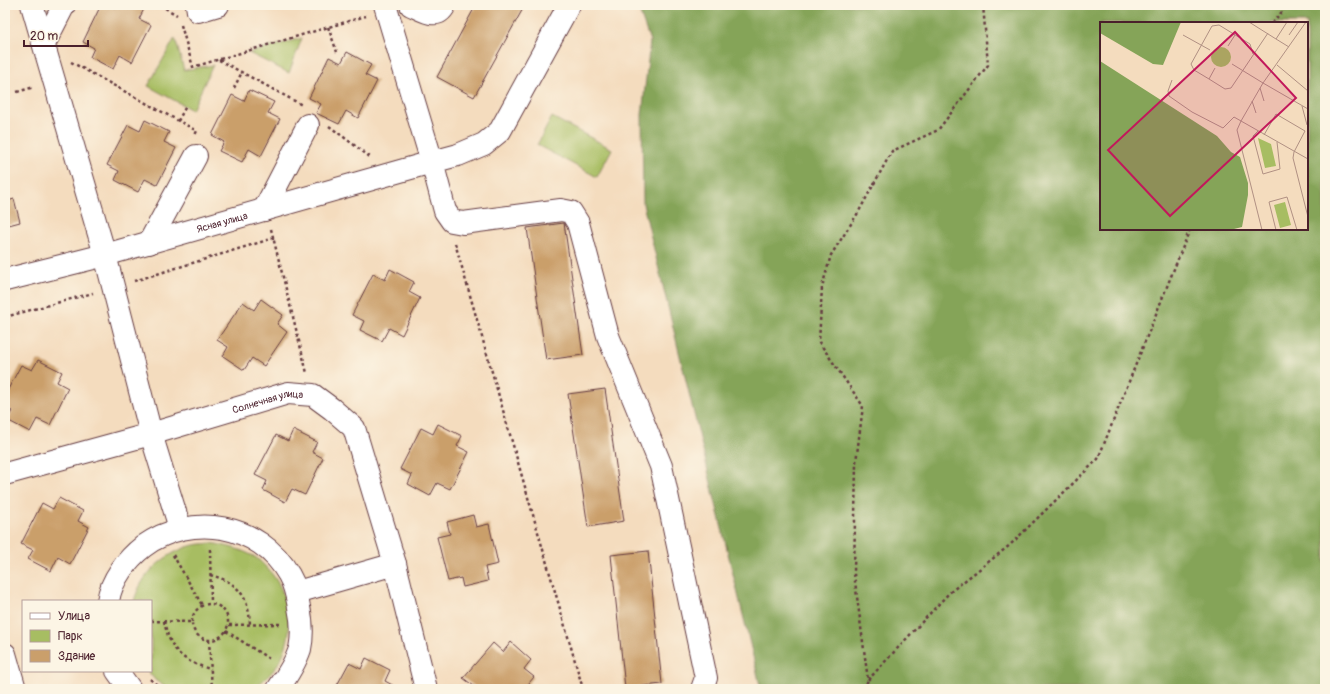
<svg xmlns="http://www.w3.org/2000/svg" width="1330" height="694" font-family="Pangolin,sans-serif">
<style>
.green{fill:#a7bd62;stroke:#786e46}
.forest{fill:#85a458;stroke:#686242;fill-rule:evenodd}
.building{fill:#ca9f6b}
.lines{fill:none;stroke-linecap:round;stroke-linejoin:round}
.minor-casing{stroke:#643b41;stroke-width:24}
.path{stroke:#643b41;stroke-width:2.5;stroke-dasharray:3 3;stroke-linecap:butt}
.minor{stroke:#fff;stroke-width:22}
.labels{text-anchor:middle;stroke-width:3;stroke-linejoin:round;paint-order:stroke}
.street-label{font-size:10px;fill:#4a1f2b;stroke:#fcf5e5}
.inset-road{fill:none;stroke:#b09083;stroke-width:1}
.view{fill:#c2185b;fill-opacity:0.15;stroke:#c2185b;stroke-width:2}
.inset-edge{fill:none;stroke:#4a1f2b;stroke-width:2}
</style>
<rect width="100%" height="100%" fill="#fcf5e5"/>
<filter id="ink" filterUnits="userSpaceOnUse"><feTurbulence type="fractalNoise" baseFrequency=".025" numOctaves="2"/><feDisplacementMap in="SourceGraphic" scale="8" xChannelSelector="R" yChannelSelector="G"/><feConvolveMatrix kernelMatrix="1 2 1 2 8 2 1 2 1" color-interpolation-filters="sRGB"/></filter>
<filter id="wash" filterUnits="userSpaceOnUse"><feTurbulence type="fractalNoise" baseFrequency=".012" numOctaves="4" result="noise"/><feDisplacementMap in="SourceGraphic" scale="16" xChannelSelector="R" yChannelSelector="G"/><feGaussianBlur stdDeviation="0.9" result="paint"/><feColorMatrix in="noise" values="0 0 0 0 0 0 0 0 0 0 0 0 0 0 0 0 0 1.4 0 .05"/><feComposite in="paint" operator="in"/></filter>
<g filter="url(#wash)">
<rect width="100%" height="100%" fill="#f4dcbe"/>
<path class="green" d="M 175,38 L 184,70 L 213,65 L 192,110 L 148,86 Z
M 302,38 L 289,73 L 249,53 Z
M 552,117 L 612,149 L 597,177 L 537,145 Z
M 211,543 C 227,546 241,549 255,557 C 258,559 261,562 264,565 C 290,590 298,632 278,664 C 272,674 262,682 252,689 L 168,689 L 155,680 L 148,671 L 151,671 L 151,601 L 134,601 C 141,575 162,556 187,547 C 194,544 204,544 211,543 Z"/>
<path class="forest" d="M 637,5 L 1325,5 L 1325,689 L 761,689 L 643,204 L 642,115 L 650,41 ZM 1101,23 L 1307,23 L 1307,229 L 1101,229 Z"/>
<g id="blocks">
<path class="building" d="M 101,5 L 110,5 L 115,8 L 116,5 L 137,5 L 144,9 L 139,19 L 151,25 L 132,62 L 120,55 L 113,69 L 90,57 L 94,48 L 83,42 Z
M 476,5 L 525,5 L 474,97 L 437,77 Z
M 347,52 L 371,65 L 365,75 L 377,81 L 358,118 L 346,111 L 339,124 L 316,113 L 321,104 L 309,98 L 329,57 L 341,63 Z
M 249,90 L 274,102 L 268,113 L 280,119 L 261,156 L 249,149 L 242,162 L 219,151 L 224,142 L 212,135 L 232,95 L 244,101 Z
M 145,120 L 169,132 L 164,142 L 176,148 L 157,185 L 145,179 L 138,192 L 115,180 L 119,171 L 107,165 L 128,125 L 140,131 Z
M 14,199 L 20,222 L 5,226 L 5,202 Z
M 564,223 L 583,355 L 546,360 L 527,228 Z
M 390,269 L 414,282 L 409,292 L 420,298 L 402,335 L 389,328 L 382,341 L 360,330 L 364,321 L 352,315 L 373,274 L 385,280 Z
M 261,299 L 283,315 L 277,324 L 287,332 L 264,366 L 252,358 L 244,370 L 223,356 L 228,347 L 217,340 L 243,302 L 254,310 Z
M 38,360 L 62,372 L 57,382 L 68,388 L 50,425 L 37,419 L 30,432 L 7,420 L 12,411 L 5,408 L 5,395 L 21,365 L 32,370 Z
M 605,389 L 624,521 L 588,527 L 568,394 Z
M 438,424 L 462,436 L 457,446 L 469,452 L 450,489 L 437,483 L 430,496 L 408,484 L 412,475 L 400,469 L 421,428 L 433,434 Z
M 293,430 L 317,442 L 312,452 L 323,458 L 305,495 L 292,489 L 285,502 L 263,490 L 267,481 L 255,475 L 276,435 L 288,441 Z
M 59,498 L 83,511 L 78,521 L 89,527 L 70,564 L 58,557 L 51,571 L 28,559 L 33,550 L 21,544 L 42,503 L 53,509 Z
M 473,515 L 476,527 L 489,524 L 498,564 L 485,567 L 488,581 L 463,587 L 461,578 L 448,581 L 437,537 L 450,534 L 447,522 Z
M 648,551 L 662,684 L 625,688 L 611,555 Z
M 511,642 L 531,660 L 524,669 L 534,677 L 524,689 L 471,689 L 474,686 L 463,678 L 493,643 L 503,652 Z
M 366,658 L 390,670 L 385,681 L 396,687 L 395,689 L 335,689 L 349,663 L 361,669 Z"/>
</g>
</g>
<g filter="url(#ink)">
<use href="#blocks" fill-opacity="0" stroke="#643b41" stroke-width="1"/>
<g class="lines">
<g class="minor-casing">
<g id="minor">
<path id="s1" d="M 32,5 L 105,255 L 432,162 L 385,5"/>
<path d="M 197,5 L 198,11 L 218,5"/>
<path d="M 411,5 C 423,10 437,21 445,5"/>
<path d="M 569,5 L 500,131 L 484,144 L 458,155 L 432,162 L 445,211 L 452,221 L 463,223 L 561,210 L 571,212 L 578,223 L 608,336 L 661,466 L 706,678 L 702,689"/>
<path d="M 44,44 L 64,5"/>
<path d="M 264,210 L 308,125"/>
<path d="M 149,243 L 196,156"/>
<path d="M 5,280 L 105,255 L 151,434 L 180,528"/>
<path id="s2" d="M 5,474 L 151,434 L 288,393 L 313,395 L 332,409 L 354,428 L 395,564 L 297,592"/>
<path d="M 395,564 L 426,689"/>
<path d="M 108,601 C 111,580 127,559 144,546 C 191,512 260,523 289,575 C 295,585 297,596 299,607 C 302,621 303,635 300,649 C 295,664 287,676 278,689"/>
<path d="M 5,654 L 15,689"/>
<path d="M 117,671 L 130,689"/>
</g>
</g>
<path class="path" d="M 160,5 L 177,15
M 1272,23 L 1288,5
M 181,25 L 193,67 L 366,16
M 328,27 L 337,52
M 219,60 L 302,105
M 71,62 L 197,131 L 195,135
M 234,88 L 242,72
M 17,92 L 34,87
M 178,121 L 186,106
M 329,126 L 370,157
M 271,229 L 307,373
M 455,243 L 583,689
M 134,281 L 274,238
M 5,317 L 93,293
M 5,326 L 9,316
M 210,549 L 211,603
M 173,555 L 202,605
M 210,575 C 238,582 249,596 250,625
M192 622a18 18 0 1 1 36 0a18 18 0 1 1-36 0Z
M 151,621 L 192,622
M 164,621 C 170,650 182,662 211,669
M 229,625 L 280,624
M 226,631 L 271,660
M 209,640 L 212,689
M 150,679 L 162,689
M 868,680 L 949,593 L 1010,545 L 1098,459 L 1190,229
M 864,689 L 868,680 L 854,574 L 856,462 L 863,406 L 819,342 L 822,287 L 831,255 L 858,213 L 892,151 L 938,130 L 988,65 L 983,5"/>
<use href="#minor" class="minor"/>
</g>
</g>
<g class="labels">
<g class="street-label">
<text dy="4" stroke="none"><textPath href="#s1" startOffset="382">Ясная улица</textPath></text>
<text dy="4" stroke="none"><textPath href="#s2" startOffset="273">Солнечная улица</textPath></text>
</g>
</g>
<g transform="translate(1100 22)">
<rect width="208" height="208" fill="#f4dcbe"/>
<path d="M111 35a10 10 0 1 1 20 0a10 10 0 1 1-20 0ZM 158,116 L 171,122 L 176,144 L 165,146 ZM 185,180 L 191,203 L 180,206 L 174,183 Z" fill="#a7bd62"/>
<path d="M 0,0 L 81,0 L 63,43 L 53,42 L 0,11 ZM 0,39 L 117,114 L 131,130 L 140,135 L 148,161 L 148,173 L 142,205 L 130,208 L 0,208 Z" fill="#85a458"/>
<path class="inset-road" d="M 149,0 L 176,17M 187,0 L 176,17 L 189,25M 83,13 L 110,28M 189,13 L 198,0M 128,24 L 135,13M 132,42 L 163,61 L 206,0M 177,43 L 208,69M 115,46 L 109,57 L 125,67 L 131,66 L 168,11M 109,57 L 94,48 L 91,42 L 112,4 L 119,3 L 150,22 L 153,32M 72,58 L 68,69 L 69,74 L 92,90 L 123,106 L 134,95 L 141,99 L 137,108 L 162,208M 160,66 L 164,79M 152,79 L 156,91M 202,84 L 207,103M 208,87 L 163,61 L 141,99 L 208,137M 158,109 L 153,114 L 163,152 L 180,147 L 177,120M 164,113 L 176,92 L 205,109 L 194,130 L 193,136 L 208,195M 176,208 L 169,180 L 187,175 L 197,208"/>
<path class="view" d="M 135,10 L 196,76 L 70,194 L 8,128 Z"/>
<rect width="208" height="208" class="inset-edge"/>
</g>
<rect width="1330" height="694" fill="none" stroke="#fcf5e5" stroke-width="20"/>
<rect x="22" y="600" width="130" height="72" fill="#fcf5e5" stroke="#b59f9b"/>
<rect x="30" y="613" width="20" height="6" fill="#ffffff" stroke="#b59f9b"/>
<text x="58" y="620" font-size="12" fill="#4a1f2b">Улица</text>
<rect x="30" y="630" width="20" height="12" fill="#a7bd62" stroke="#b59f9b"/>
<text x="58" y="640" font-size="12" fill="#4a1f2b">Парк</text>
<rect x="30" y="650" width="20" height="12" fill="#ca9f6b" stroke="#b59f9b"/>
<text x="58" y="660" font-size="12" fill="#4a1f2b">Здание</text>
<path d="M24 40v6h64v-6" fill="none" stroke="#4a1f2b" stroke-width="2"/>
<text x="30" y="40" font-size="12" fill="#4a1f2b" stroke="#fcf5e5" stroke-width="3" paint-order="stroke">20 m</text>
</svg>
